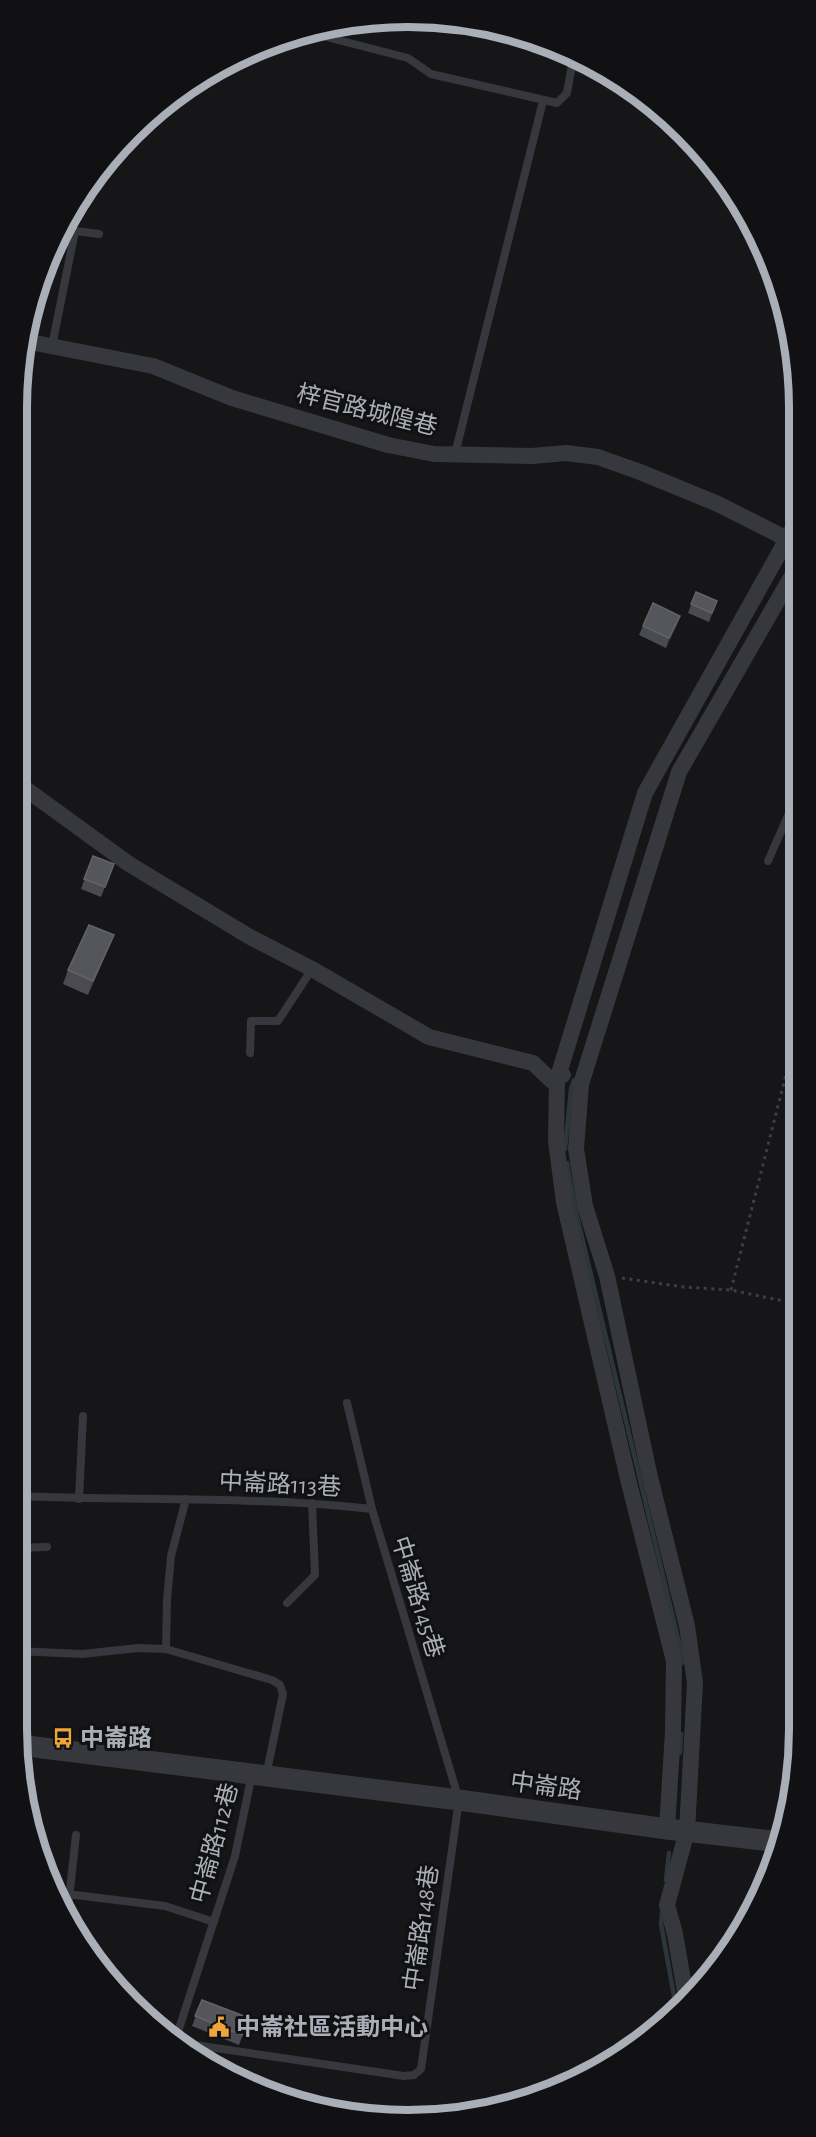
<svg xmlns="http://www.w3.org/2000/svg" width="816" height="2137" font-family="'Alegreya Sans','Noto Sans TC',sans-serif">
<style>
.lines{fill:none;stroke-linecap:round;stroke-linejoin:round}
.stream{stroke:#2d363b;stroke-width:4.5}
.path{stroke:#3d3f44;stroke-width:3;stroke-dasharray:3 4.5;stroke-linecap:butt}
.service{stroke:#37383d;stroke-width:8}
.minor{stroke:#37383d;stroke-width:16}
.tertiary{stroke:#37383d;stroke-width:21}
.wall{fill:#4a4b50}
.shaded-wall{fill:#313235}
.building{fill:#54565b;stroke:#626469;stroke-width:1.5}
.labels{text-anchor:middle;stroke-width:6;stroke-linejoin:round;paint-order:stroke}
.street-label{font-size:24px;fill:#a9aeb7;stroke:#111113}
.poi-label{font-size:24px;font-weight:bold;fill:#a9aeb7;stroke:#111113;text-anchor:start}
.rim{fill:none;stroke:#a9aeb7;stroke-width:8}
</style>
<rect width="100%" height="100%" fill="#161618"/>
<g class="lines">
<path class="stream" d="M 565,1149 L 571,1089 L 574,1080
M 567,1163 L 575,1208 L 682,1655 L 682,1663
M 680,1753 L 681,1734
M 666,1880 L 669,1853
M 662,1912 L 661,1924 L 676,2007"/>
<path class="path" d="M 622,1278 L 683,1287 L 731,1290 L 798,1304
M 731,1290 L 792,1051"/>
<path class="service" d="M 307,32 L 408,58 L 431,74 L 557,103 L 567,93 L 573,59
M 52,346 L 75,231 L 99,234
M 455,454 L 543,101
M 768,861 L 797,795
M 250,1053 L 251,1021 L 278,1021 L 312,969
M 16,1496 C 135,1501 254,1496 372,1509
M 79,1499 L 83,1416
M 16,1548 L 47,1547
M 287,1603 L 315,1575 L 312,1503
M 166,1649 L 167,1600 L 171,1556 L 186,1499
M 16,1651 L 82,1654 L 138,1648 L 166,1649 L 272,1680 L 280,1685 L 283,1694 L 266,1776
M 59,1893 L 165,1906 L 214,1922
M 68,1908 L 76,1835
M 176,2038 L 235,1856 L 252,1774
M 182,2043 L 404,2076 L 414,2075 L 421,2069 L 459,1800 L 372,1509 L 347,1403"/>
<path class="minor" d="M 25,341 L 153,366 L 232,398 L 388,445 L 434,454 L 532,456 L 566,453 L 598,457 L 640,472 L 718,504 L 797,544
M 16,782 L 129,864 L 250,937 L 312,969 L 429,1037 L 533,1063 L 552,1081 L 563,1075
M 667,1829 L 673,1731 L 674,1661 L 628,1479 L 564,1202 L 556,1141 L 557,1080 L 645,793 L 797,521
M 686,1997 L 675,1934 L 667,1905 L 687,1831 L 695,1683 L 687,1626 L 649,1473 L 607,1276 L 585,1206 L 576,1149 L 581,1084 L 679,772 L 797,567"/>
<path class="tertiary" d="M 19,1745 L 459,1800 L 667,1829 L 781,1842"/>
</g>
<path class="wall" d="M 696,592 L 717,601 L 709,622 L 688,613 Z
M 680,616 L 666,648 L 639,635 L 643,626 Z
M 93,856 L 114,864 L 101,897 L 81,889 Z
M 108,949 L 88,995 L 63,984 L 68,970 Z
M 202,2000 L 249,2018 L 239,2045 L 192,2026 Z"/>
<path class="shaded-wall" d="M 680,616 L 677,625 L 666,648 L 669,638 Z
M 114,935 L 108,949 L 88,995 L 93,981 Z"/>
<path class="building" d="M 696,592 L 717,601 L 712,613 L 691,604 Z
M 653,603 L 680,616 L 669,638 L 643,626 Z
M 93,856 L 114,864 L 105,887 L 84,879 Z
M 89,925 L 114,935 L 93,981 L 68,970 Z
M 202,2000 L 249,2018 L 242,2035 L 195,2016 Z"/>
<defs>
<g id="bus-bare" transform="scale(1.62)"><path d="M-5-6H5V4H4V6H2V4H-2V6H-4V4H-5ZM-3.5-4V0h7V-4ZM-3.5 1.2v1.5H-2V1.2ZM2 1.2v1.5H3.5V1.2Z" fill="#eca63a" stroke="#111113" stroke-width="2.5" paint-order="stroke"/></g>
<g id="civic-bare" transform="scale(1.62)"><path d="M-.6-6.5H3V-4.5H.6V-3L4-1V1h2V6H-6V1h2V-1L-.6-3ZM-1.2 2.5V6h2.4V2.5Z" fill="#eca63a" stroke="#111113" stroke-width="2.5" paint-order="stroke"/></g>
</defs>
<g fill-rule="evenodd">
<use href="#bus-bare" x="63" y="1738"/>
<use href="#civic-bare" x="219" y="2027"/>
</g>
<g class="labels">
<g class="street-label">
<text transform="translate(367 410) rotate(14)" y="8">梓官路城隍巷</text>
<text transform="translate(280 1484) rotate(3)" y="8">中崙路113巷</text>
<text transform="translate(418 1597) rotate(73)" y="8">中崙路145巷</text>
<text transform="translate(546 1786) rotate(8)" y="8">中崙路</text>
<text transform="translate(214 1843) rotate(-75)" y="8">中崙路112巷</text>
<text transform="translate(421 1928) rotate(-82)" y="8">中崙路148巷</text>
</g>
<g class="poi-label">
<text x="80" y="1746">中崙路</text>
<text x="236" y="2035">中崙社區活動中心</text>
</g>
</g>
<path d="M0 0H816V2137H0ZM408 27H408A381 381 0 0 1 789 408V1729A381 381 0 0 1 408 2110H408A381 381 0 0 1 27 1729V408A381 381 0 0 1 408 27Z" fill="#111113" fill-rule="evenodd"/>
<path class="rim" d="M408 27H408A381 381 0 0 1 789 408V1729A381 381 0 0 1 408 2110H408A381 381 0 0 1 27 1729V408A381 381 0 0 1 408 27Z"/>
</svg>
